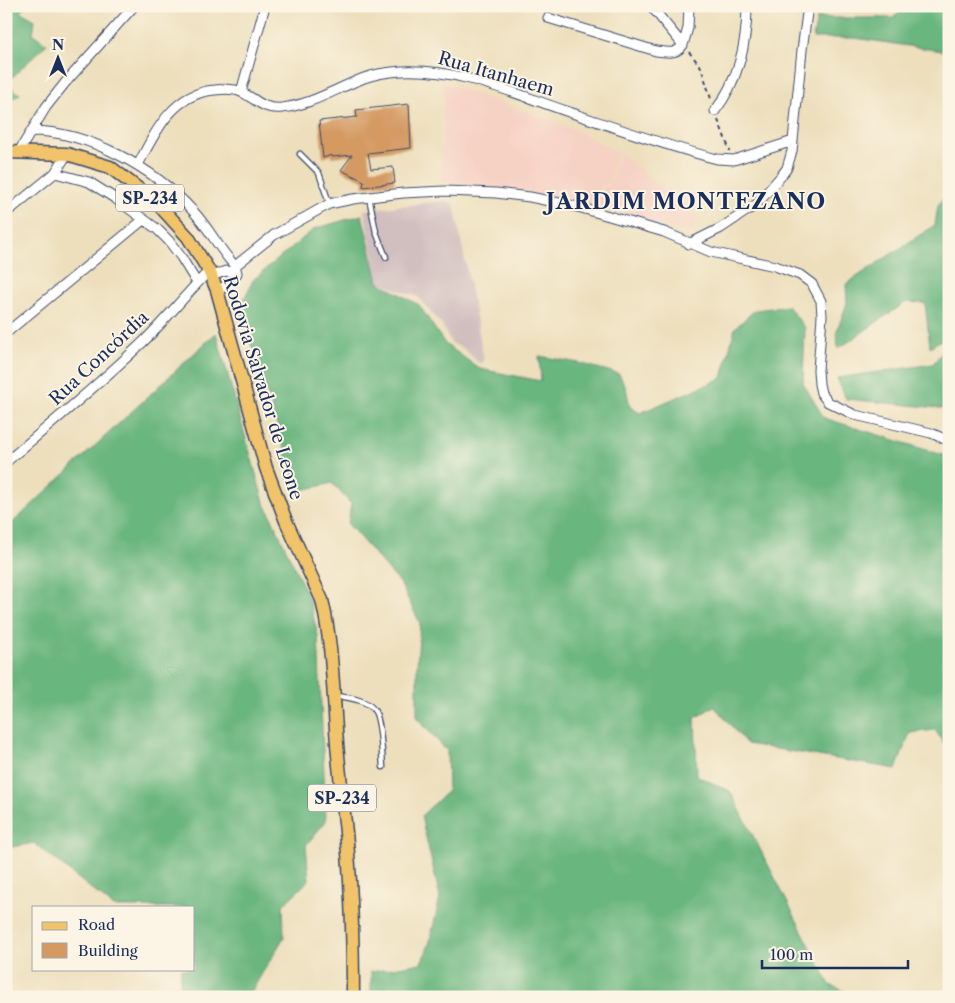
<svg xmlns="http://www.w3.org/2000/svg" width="955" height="1003" font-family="'Libre Caslon Text',serif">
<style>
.built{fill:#f6d2c5}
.industrial{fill:#d1bfbf}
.forest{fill:#6ab67f;stroke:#42726e}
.building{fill:#d49a62}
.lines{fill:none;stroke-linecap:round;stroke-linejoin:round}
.service-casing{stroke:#3a496c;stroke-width:7}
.minor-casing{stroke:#3a496c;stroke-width:11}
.primary-casing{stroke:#3a496c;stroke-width:15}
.path{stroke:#3a496c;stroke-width:2;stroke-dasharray:4 4;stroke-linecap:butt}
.service{stroke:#fff;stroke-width:4.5}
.minor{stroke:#fff;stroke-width:9}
.primary{stroke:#f1c36a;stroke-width:12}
.labels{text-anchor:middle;stroke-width:4;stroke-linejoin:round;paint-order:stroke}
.shield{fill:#fcf5e5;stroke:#5e6a86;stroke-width:1}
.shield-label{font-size:16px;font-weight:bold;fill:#1b2f5e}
.street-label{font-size:18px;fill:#1b2f5e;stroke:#fcf5e5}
.district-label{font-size:22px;font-weight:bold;letter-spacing:1px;fill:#1b2f5e;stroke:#fcf5e5}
</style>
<rect width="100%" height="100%" fill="#fcf5e5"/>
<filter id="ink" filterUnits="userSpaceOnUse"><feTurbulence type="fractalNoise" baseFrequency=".02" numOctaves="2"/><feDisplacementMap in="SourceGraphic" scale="10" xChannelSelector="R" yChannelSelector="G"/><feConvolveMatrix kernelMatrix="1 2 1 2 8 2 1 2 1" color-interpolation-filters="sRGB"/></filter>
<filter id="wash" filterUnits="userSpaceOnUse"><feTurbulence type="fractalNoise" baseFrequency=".0096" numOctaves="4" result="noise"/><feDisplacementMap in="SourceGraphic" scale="20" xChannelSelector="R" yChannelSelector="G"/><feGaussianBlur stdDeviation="1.12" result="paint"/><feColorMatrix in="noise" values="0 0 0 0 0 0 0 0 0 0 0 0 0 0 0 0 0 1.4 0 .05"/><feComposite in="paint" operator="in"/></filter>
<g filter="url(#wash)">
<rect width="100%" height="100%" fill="#eddfbc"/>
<path class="built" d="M 444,83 L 574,129 L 617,152 L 610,182 L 600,188 L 595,205 L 516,189 L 441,182 Z
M 620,153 L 698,217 L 692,234 L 597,206 L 602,190 L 612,182 Z"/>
<path class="industrial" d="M 444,201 L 454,204 L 484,359 L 480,364 L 463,348 L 451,343 L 442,325 L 418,297 L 378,282 L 364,210 Z"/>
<path class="forest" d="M 6,6 L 24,6 L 21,12 L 35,20 L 33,34 L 47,44 L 6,83 Z
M 907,6 L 949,6 L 949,52 L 855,38 L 813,38 L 817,18 L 893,18 Z
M 6,84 L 20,94 L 6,102 Z
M 949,192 L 949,335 L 930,347 L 925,303 L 906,302 L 838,349 L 837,331 L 847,303 L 846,284 L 935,225 L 938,205 Z
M 362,215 L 378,282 L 419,305 L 445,344 L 480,369 L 541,381 L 539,356 L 579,363 L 619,374 L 626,388 L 630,407 L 640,413 L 722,378 L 735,328 L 755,310 L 788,306 L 805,328 L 803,383 L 824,418 L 949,457 L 949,751 L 935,730 L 910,733 L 896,769 L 747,744 L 714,706 L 695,718 L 697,776 L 730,791 L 830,985 L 858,997 L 371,997 L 371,972 L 421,963 L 429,945 L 440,897 L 421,816 L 448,791 L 447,751 L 417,718 L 417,665 L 420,623 L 400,583 L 348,524 L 351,504 L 332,483 L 298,491 L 240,308 L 253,280 L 314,229 Z
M 216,333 L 263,499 L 309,599 L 318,636 L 326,821 L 306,845 L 309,880 L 283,905 L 284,937 L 248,997 L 171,997 L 180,988 L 181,969 L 194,969 L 194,907 L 114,907 L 34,843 L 6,848 L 6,529 Z
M 949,344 L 949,409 L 846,399 L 837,378 L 933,364 Z"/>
<g id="blocks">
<path class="building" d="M 409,104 L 411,148 L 368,153 L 371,169 L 393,167 L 395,183 L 363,187 L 364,181 L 341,170 L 352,155 L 332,157 L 332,155 L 323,158 L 319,121 L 357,117 L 356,110 Z"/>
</g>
</g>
<g filter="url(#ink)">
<use href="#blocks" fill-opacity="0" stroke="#3a496c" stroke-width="1"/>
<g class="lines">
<g class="service-casing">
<path id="service" d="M 300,154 L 319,173 L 329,203
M 369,197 L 376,232 L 386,257
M 335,696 C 347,697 366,699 374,710 C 381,718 382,756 383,767"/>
</g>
<g class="minor-casing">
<path id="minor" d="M 548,18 L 656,51 C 667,52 676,55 683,45 L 651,6
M 683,45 L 688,28 L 689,6
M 241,92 L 265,6
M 715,111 C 738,81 747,44 747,6
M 31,131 C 89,131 155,169 193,211 C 209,228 219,249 235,266
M 18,153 L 46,107 L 65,83 L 134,6
M 138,165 C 155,132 173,93 215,90 C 223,89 233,88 241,92 C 257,99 262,110 282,108 C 311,105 337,88 364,78 C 375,74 389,72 401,71 C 458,68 513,93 566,111 C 616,128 666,146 717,159 L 734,160 L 793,141
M 55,173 L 89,182 L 116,199 L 157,229 L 169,241 L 181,257 L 197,283
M 6,213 L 55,173 L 67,154
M 689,244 L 721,228 L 757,204 L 782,175 L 787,168 L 792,151 L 802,50 L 808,6
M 211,276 L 226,271 L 237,273
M 217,290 L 231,284 L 237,273 L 235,266 L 274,235 L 329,204 L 353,199 L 403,193 L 445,191 L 496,193 L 530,197 L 578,207 L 664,232 L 711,252 L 775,266 L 800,275 L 812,284 L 821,301 L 822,316 L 818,370 L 819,384 L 821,393 L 828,402 L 855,415 L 931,433 L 949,441
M 6,333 L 143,220
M 6,462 C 52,423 98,385 141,344 C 165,321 185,295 209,271"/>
</g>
<g class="primary-casing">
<path id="primary" d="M 6,152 L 67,154 L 110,167 L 158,204 L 188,237 L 209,271 L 217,290 L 266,468 L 286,521 L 322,600 C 334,651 333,703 338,755 C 341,787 345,820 348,853 C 352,901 353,949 353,997"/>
</g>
<path class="path" d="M 689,52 L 701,67 L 711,99
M 718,120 L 730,151"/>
<use href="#service" class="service"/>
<use href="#minor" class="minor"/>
<use href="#primary" class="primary"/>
</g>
</g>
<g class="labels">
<g class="shield">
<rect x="116" y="184.5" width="68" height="27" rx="4"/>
<rect x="308" y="784.5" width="68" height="27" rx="4"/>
</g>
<g class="shield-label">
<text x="150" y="204">SP-234</text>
<text x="342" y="804">SP-234</text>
</g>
<g class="street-label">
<text transform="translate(496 74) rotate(16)" y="6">Rua Itanhaem</text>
<text transform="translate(99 358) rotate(-43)" y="6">Rua Concórdia</text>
<text transform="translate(263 388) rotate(73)" y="6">Rodovia Salvador de Leone</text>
</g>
<g class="district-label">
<text x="686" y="209">JARDIM MONTEZANO</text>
</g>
</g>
<rect width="955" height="1003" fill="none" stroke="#fcf5e5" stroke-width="25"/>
<rect x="32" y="906" width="162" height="65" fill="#fcf5e5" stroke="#a2a6af"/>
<rect x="42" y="922" width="25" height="8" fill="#f1c36a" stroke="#a2a6af"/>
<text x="78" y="930" font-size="15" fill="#1b2f5e">Road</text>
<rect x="42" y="943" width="25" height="15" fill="#d49a62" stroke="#a2a6af"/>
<text x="78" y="956" font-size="15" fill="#1b2f5e">Building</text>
<g transform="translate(58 58)" stroke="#fcf5e5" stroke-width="4" paint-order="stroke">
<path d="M0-4L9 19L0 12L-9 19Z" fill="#1b2f5e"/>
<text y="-8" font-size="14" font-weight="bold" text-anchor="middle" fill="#1b2f5e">N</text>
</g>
<path d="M762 960v8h146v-8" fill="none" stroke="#1b2f5e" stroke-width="2.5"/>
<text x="770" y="960" font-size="15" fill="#1b2f5e" stroke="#fcf5e5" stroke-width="4" paint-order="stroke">100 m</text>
</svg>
